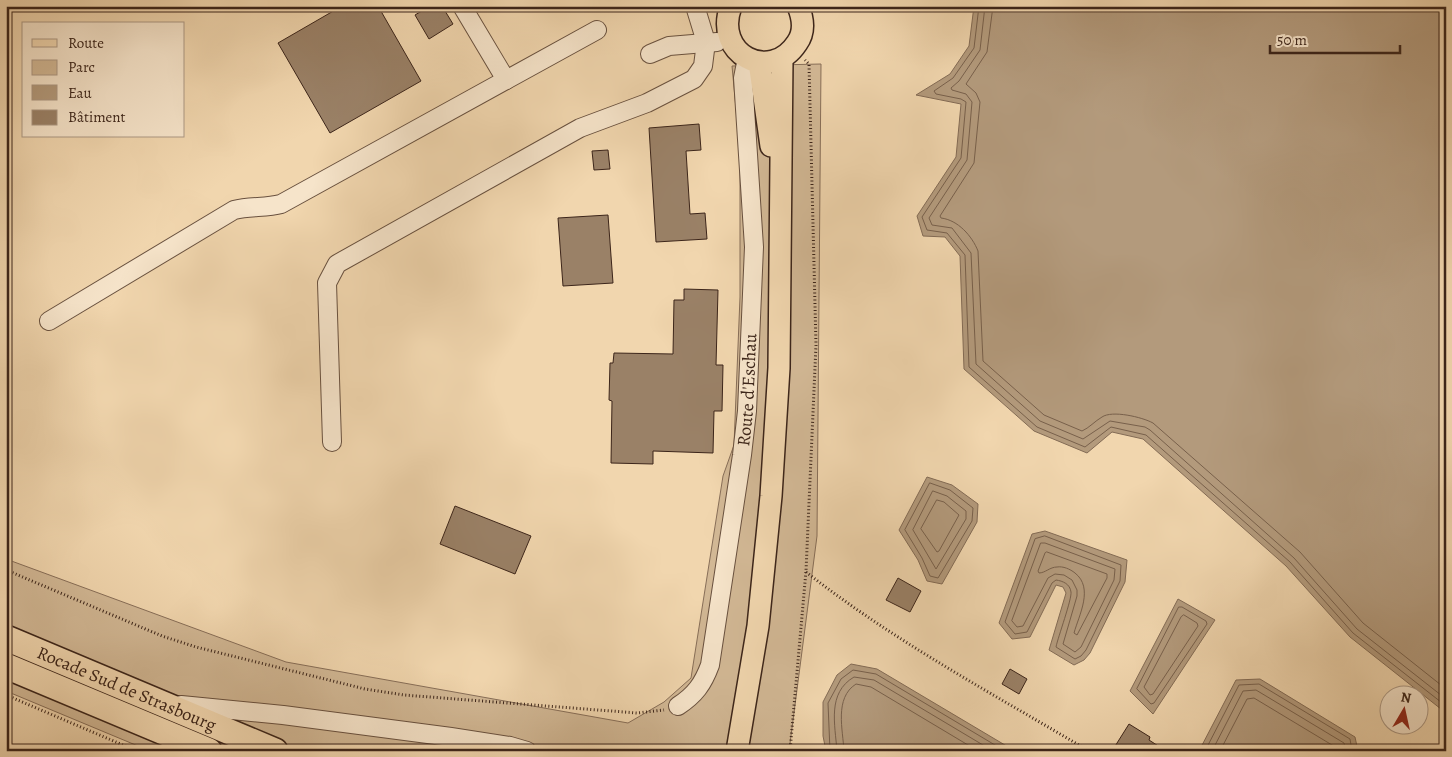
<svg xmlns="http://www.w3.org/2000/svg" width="1452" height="757" font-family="Alegreya,serif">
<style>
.green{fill:#d2b895;stroke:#876e58}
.water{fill:#b39a7c;stroke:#836b55}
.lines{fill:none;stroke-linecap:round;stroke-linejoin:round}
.shore{stroke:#78604b;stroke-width:1}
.building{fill:#9a8167;stroke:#3c251a}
.minor-casing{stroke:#69513f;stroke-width:20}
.major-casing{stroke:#3c251a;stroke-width:24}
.highway-casing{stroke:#3c251a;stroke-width:28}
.path{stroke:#3c251a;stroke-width:3;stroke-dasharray:1 2.5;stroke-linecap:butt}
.minor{stroke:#f6e4ca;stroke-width:18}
.major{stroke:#f1d6ae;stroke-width:21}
.highway{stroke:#f1d6ae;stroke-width:25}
.labels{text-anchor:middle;stroke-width:4.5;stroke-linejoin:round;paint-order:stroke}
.street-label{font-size:18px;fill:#3c251a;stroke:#f6e4ca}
</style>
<rect width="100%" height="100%" fill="#f1d6ae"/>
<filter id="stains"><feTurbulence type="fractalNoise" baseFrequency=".004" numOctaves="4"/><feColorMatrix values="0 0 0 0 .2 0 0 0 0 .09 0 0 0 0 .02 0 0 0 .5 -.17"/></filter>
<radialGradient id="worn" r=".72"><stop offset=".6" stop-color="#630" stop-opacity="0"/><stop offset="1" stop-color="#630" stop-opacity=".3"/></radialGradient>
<path class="green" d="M 821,64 L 817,536 L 789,751 L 150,751 L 6,691 L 6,559 L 286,662 L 628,723 L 664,702 L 691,678 L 723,476 L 734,445 L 740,297 L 740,151 L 732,66 Z"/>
<path class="water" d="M 974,6 L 1446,6 L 1446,713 L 1350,637 L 1286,566 L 1143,439 L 1112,432 L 1087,453 L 1034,431 L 964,369 L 960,256 L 945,237 L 923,236 L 917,216 L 956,157 L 961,104 L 916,95 L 950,74 L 969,46 Z
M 927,477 L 952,485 L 978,504 L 977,522 L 942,584 L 927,581 L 918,560 L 899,530 Z
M 1045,531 L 1127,560 L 1125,582 L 1090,653 L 1084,660 L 1074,665 L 1049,650 L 1066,593 L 1063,587 L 1056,585 L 1030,637 L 1012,639 L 999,623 L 1032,534 Z
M 1178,599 L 1215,620 L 1153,714 L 1130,691 Z
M 851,664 L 877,669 L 1015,751 L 826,751 L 823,736 L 823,702 L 837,675 Z
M 1260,679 L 1355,737 L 1358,751 L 1199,751 L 1236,680 Z"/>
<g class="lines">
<path class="shore" d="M 979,6 L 974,48 L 953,78 L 934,91 L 936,94 L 961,99 L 966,102 L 961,158 L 922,217 L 927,230 L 947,233 L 965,255 L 969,367 L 1037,427 L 1085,447 L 1111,427 L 1146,435 L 1290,562 L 1353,633 L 1446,706
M 985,6 L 980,50 L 959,81 L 951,88 L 952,90 L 966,94 L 972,102 L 967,160 L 929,218 L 932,225 L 952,228 L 971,253 L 976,364 L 1040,421 L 1083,439 L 1110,421 L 1145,427 L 1150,430 L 1294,558 L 1357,629 L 1446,699
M 993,6 L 987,52 L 966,84 L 976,93 L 980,102 L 974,163 L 940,216 L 941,218 C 958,220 972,236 978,251 L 983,361 L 1044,415 L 1082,431 C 1089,428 1095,421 1102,417 C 1112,410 1142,417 1153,423 L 1300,552 L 1363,623 L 1446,689
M 930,483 L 950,490 L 973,508 L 972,521 L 938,578 L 930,576 L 922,558 L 905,530 Z
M 933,491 L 947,496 L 966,511 L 966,519 L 936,569 L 913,530 Z
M 937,500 L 944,502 L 959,515 L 939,551 L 937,552 L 921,529 Z
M 1045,536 L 1121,565 L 1120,581 L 1086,650 L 1081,656 L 1075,659 L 1056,647 C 1058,637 1072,599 1071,592 C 1070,584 1063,581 1056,580 L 1052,583 L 1027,632 L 1015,634 L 1005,622 L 1035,539 Z
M 1041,543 L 1045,543 L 1115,569 L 1114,580 L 1081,647 L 1075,652 L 1063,644 L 1077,596 L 1077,590 L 1072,580 L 1064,575 L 1055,574 L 1048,578 L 1023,626 L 1017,627 L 1012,621 Z
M 1047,552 L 1107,574 L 1107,578 L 1077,635 L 1074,633 C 1079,615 1094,588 1075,573 C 1070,569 1063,566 1057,567 C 1050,567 1045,573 1039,573 L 1038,571 L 1045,553 Z
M 1179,607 L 1182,607 L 1206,621 L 1207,624 L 1154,703 L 1151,704 L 1137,689 Z
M 1184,615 L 1197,623 L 1198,626 L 1153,694 L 1150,695 L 1144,687 L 1181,617 Z
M 830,751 L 828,703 L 841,679 L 853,670 L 876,674 L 1005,751
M 837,751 C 835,724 827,693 854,677 L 874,680 L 993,751
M 844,751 C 843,730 834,698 856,684 L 871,687 L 978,751
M 1205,751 L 1239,685 L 1259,684 L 1350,739 L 1352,751
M 1212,751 L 1243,691 L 1256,690 L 1344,743 L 1346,751
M 1220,751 L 1247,699 L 1254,698 L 1337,748 L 1338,751"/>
</g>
<path class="building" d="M 342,6 L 378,6 L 421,81 L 330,133 L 278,43 Z
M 430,6 L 442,6 L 453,24 L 429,39 L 415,15 Z
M 699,124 L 701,150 L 686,151 L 690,214 L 705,213 L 707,239 L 656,242 L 649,128 Z
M 608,150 L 610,169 L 594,170 L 592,151 Z
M 608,215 L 613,283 L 563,286 L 558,218 Z
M 684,289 L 718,290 L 716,365 L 723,365 L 722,411 L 714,411 L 713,453 L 653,451 L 653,464 L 611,463 L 612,401 L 609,400 L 610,363 L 613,363 L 614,353 L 673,354 L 674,300 L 684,300 Z
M 455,506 L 531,536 L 515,574 L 440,544 Z
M 898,578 L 921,591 L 910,612 L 886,600 Z
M 1010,669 L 1027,679 L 1019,694 L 1002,684 Z
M 1129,724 L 1150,737 L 1149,740 L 1166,751 L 1112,751 Z"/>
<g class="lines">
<g class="minor-casing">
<g id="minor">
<path d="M 462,6 L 506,80 L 597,30"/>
<path d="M 650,54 L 669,46 L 717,42"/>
<path d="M 49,321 L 234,210 C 250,206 266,208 281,204 L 506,80"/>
<path d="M 332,442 L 327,283 L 337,264 L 580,128 L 647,103 L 694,79 L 703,66 L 706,42 L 695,6"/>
<path d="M 181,705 L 283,715 L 451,737 L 510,746 L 527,751"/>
<path id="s1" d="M 678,706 C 695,695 703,684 710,665 L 742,455 L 747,411 L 754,247 L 743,78 L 747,58"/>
</g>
</g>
<g class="major-casing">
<path id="major" d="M 731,6 C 713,54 770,84 797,43 C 805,32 803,18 798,6
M 759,62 L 771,146
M 737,751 L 758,626 L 771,496 L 779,368 L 782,58"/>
</g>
<g class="highway-casing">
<g id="highway">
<path id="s2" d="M 6,638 L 275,751"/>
<path d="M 6,666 L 209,751"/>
</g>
</g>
<path class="path" d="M 6,570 L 162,636 L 196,647 L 365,689 L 404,695 L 637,713 L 664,710
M 806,572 C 894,641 993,694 1089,751
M 6,695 L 137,751
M 790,751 L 806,571 L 816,345 L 809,64 L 805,60"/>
<use href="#minor" class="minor"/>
<use href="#major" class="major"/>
<use href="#highway" class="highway"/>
</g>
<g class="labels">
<g class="street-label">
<text dy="6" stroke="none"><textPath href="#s1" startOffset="331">Route d'Eschau</textPath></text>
<text dy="6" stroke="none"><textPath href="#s2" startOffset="131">Rocade Sud de Strasbourg</textPath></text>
</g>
</g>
<rect width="1452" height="757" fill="none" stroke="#f1d6ae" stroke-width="25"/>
<rect x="8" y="8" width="1437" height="742" fill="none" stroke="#3c251a" stroke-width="2.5"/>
<rect x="12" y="12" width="1427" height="732" fill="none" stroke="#3c251a"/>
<rect x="22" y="22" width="162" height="115" fill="#f6e4ca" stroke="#ac9884"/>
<rect x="32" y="39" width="25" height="8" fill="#f1d6ae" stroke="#ac9884"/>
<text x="68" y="48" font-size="15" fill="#3c251a">Route</text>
<rect x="32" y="60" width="25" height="15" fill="#d2b895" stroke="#ac9884"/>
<text x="68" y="72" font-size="15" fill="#3c251a">Parc</text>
<rect x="32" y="85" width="25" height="15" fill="#b39a7c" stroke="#ac9884"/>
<text x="68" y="98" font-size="15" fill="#3c251a">Eau</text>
<rect x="32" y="110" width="25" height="15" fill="#9a8167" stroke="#ac9884"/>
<text x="68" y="122" font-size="15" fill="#3c251a">Bâtiment</text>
<g transform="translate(1404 710) rotate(9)"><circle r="24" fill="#f6e4ca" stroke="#ac9884"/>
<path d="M0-4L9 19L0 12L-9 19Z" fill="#8f2418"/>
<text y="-8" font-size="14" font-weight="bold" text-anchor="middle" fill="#3c251a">N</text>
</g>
<path d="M1270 45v8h130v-8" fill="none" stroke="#3c251a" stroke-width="2.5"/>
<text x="1277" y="45" font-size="15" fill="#3c251a" stroke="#f6e4ca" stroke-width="4" paint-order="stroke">50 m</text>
<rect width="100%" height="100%" filter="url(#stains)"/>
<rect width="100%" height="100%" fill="url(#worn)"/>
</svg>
